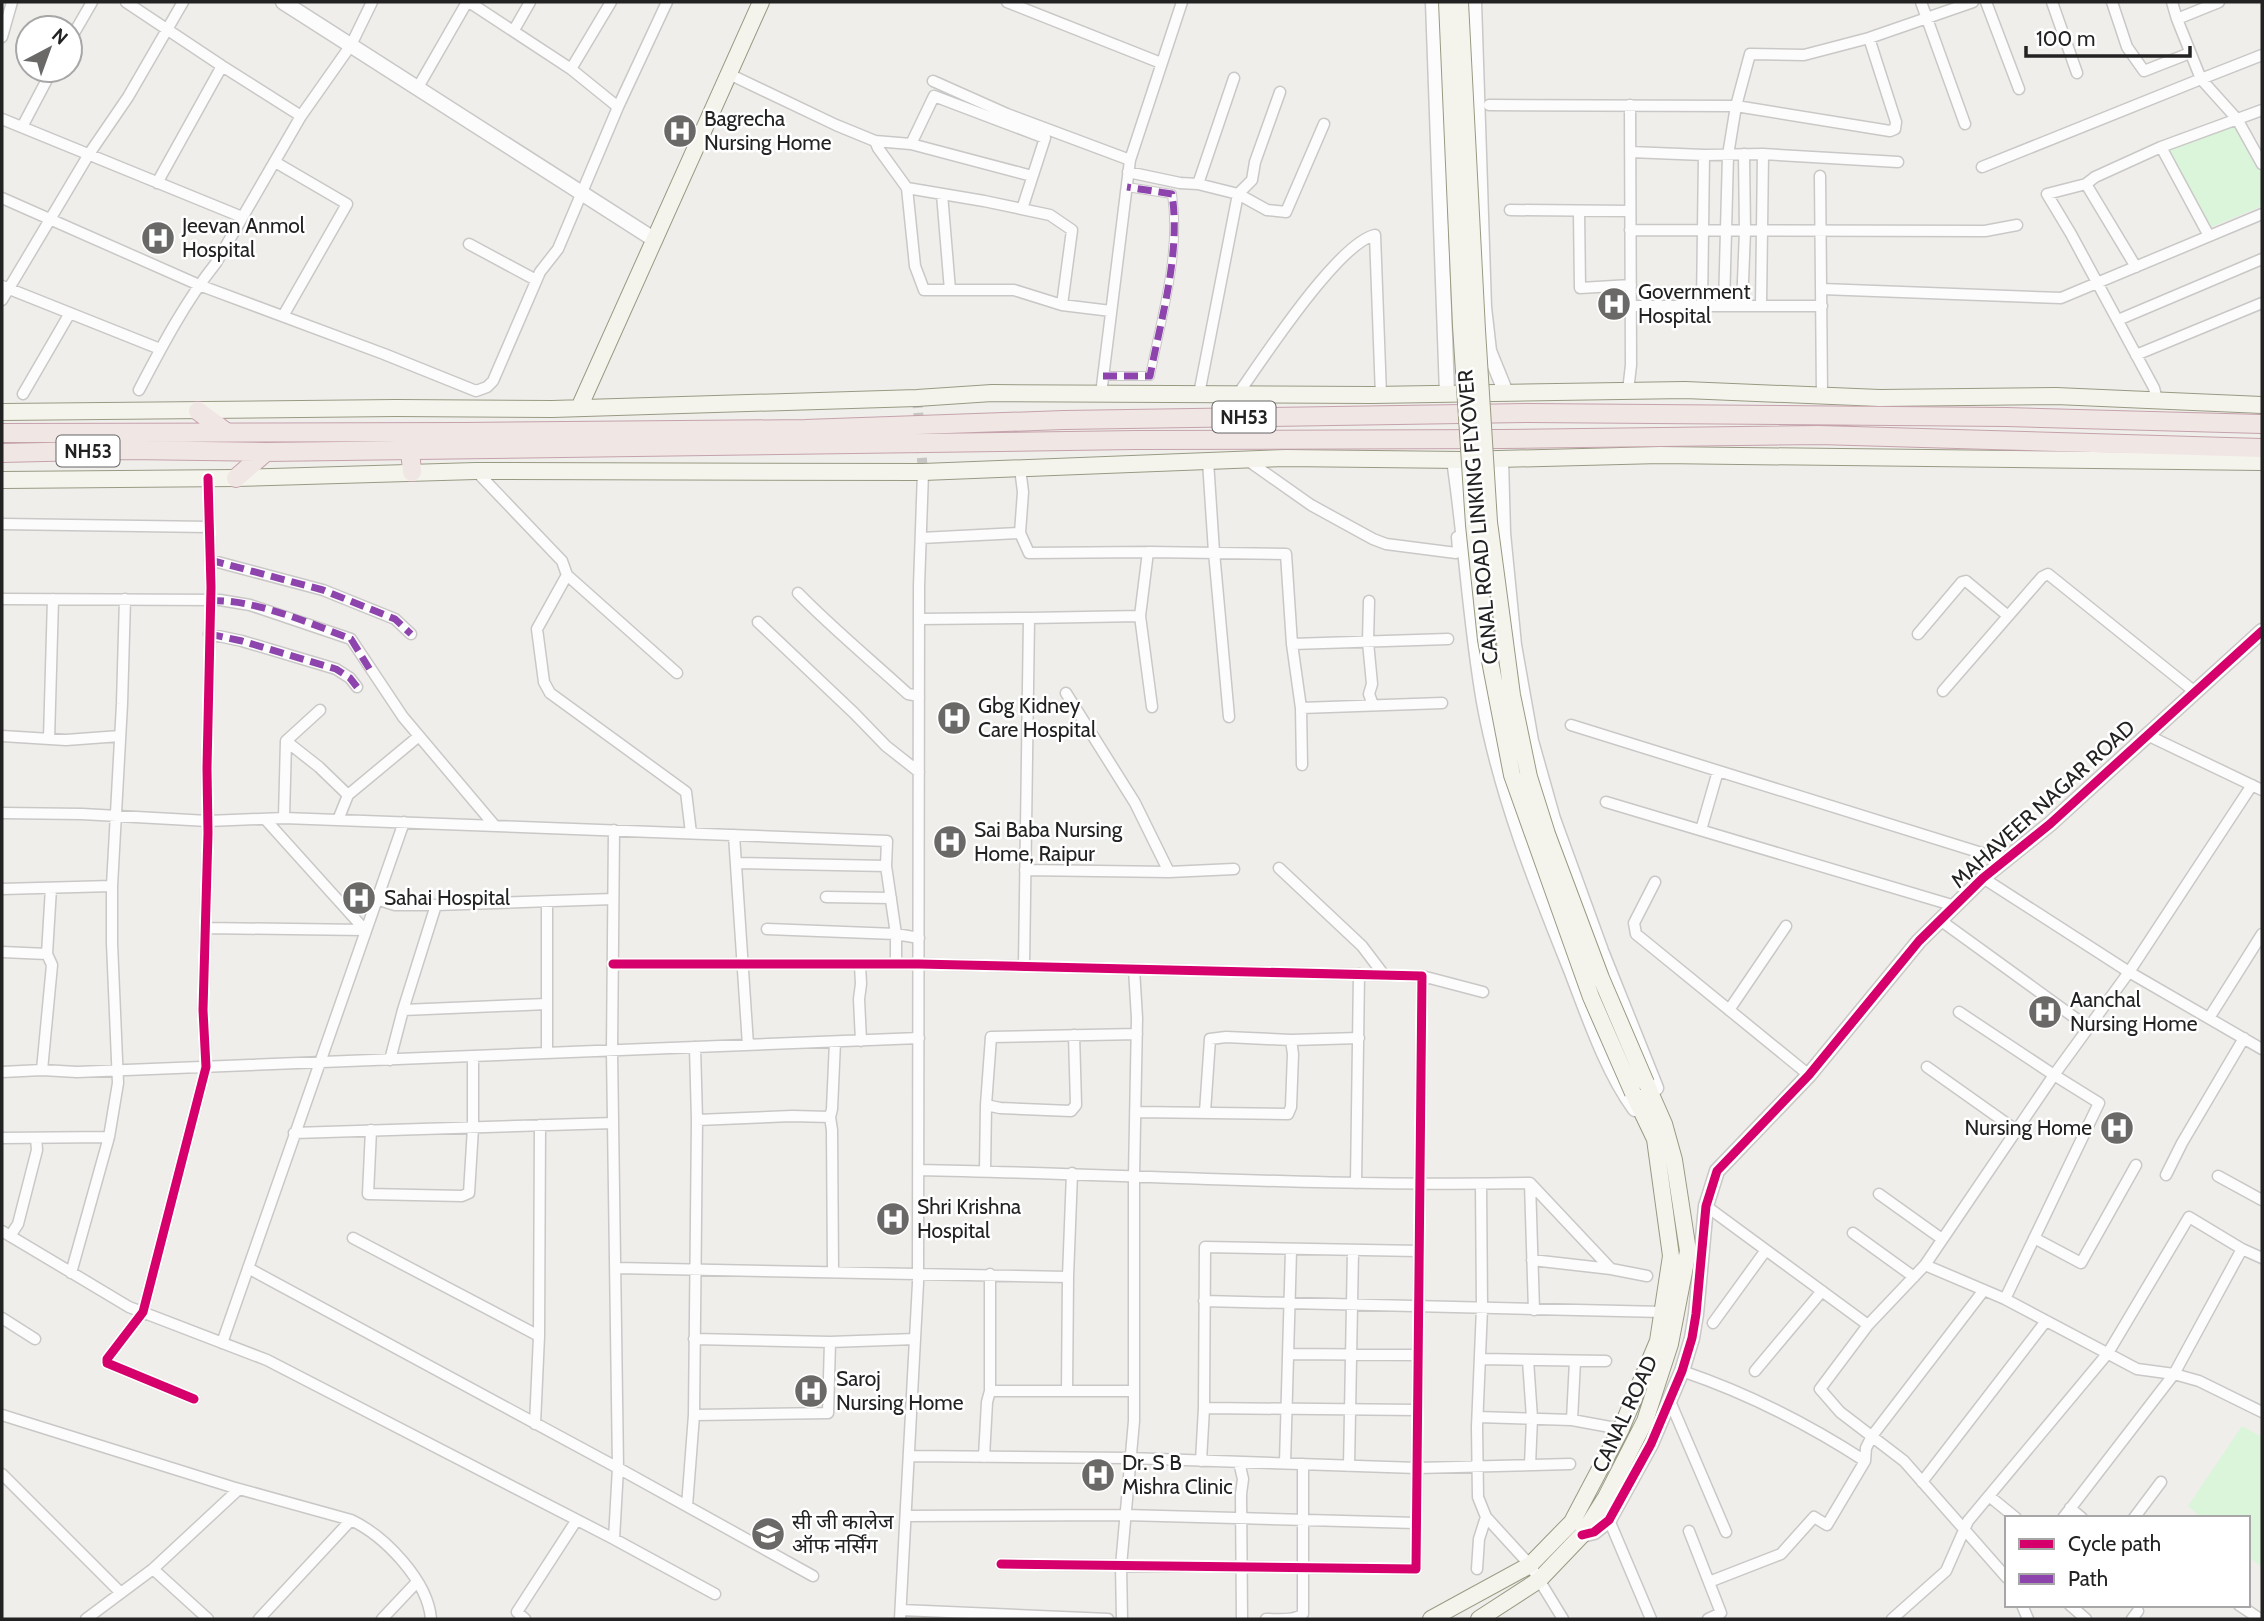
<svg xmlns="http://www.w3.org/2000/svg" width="2264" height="1621" font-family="Cabin,'Noto Sans Devanagari',sans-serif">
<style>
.park{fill:#daf5da}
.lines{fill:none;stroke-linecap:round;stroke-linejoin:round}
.minor-tunnel{stroke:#c7c5c3;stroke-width:10;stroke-dasharray:10 5;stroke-linecap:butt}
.pedestrian-casing{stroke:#c9c8c7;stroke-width:10}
.minor-casing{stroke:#c9c8c7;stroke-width:13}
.tertiary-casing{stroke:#c9c8c7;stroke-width:17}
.secondary-casing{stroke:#999a82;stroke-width:18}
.trunk-casing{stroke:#c5a2ac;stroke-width:20}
.pedestrian{stroke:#fdfcfc;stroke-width:8}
.minor{stroke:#fdfcfc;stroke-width:10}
.tertiary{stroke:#fdfcfc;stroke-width:14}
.secondary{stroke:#f4f4ed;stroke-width:16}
.trunk{stroke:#f0e6e4;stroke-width:18}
.secondary-bridge-casing{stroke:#999a82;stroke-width:18;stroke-linecap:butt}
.secondary-bridge{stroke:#f4f4ed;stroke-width:16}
.quiet{stroke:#8e44ad;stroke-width:7;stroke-dasharray:14 7;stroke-linecap:butt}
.cycleway-casing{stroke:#fff;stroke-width:13}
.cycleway{stroke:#d6006c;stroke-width:9}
.labels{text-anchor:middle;stroke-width:5;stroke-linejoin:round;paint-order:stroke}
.shield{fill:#fff;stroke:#646464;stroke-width:2}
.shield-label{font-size:19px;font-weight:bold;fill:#222}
.poi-label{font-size:21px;fill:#222;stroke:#fff;text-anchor:start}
.street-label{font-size:21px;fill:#222;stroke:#fff}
</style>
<rect width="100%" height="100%" fill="#f0eeeb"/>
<path class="park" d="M 2237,120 L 2262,169 L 2262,206 L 2209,228 L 2168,149 Z
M 2242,1426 L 2262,1437 L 2262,1563 L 2260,1566 L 2248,1556 L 2248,1518 L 2202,1518 L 2188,1506 Z"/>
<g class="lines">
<path class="minor-tunnel" d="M 917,398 L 923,472"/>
<g class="pedestrian-casing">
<path id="pedestrian" d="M 1103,376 L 1150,376 C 1161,318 1181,254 1172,194 L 1127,187"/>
</g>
<g class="minor-casing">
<path id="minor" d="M 126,2 L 222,66 L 301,116
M 469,2 L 571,69 L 618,107
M 1007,2 L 1161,63
M 1921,2 L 1965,124
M 1986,2 L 2019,89
M 2052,2 L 2077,73
M 2112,2 L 2127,47 L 2144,71 L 2190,53
M 2172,2 L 2177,19
M 2219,2 L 2177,19 L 2201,79 L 2262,55
M 514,30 L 530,2
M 2,37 L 12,2
M 70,40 L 92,2
M 571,69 L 611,2
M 729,74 L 836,125 L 875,141 L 878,148 L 907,188 L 915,266 L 924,290 L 1014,290 L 1062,305 L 1111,311
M 933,81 L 1007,114 L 1130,160
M 417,89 L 467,2
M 1489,105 L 1736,106 L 1890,131 L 1895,129 L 1896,122 L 1869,38
M 2,119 L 242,217
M 22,127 L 52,70
M 875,141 L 911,144 L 934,96 L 1045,138 L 1022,209
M 911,144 L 1032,176
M 2161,147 L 2209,236
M 1630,152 L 1704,155 L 1763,154 L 1898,162
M 275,162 L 347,204 L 283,316
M 1982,167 L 2201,79 L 2237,119 L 2262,164
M 1128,172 L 1180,183 L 1198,184 L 1238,194 L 1267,210 L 1286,212 L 1324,124
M 1820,176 L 1822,395
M 157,183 L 222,66
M 1198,184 L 1234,78
M 2086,184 L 2136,267
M 907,188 L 984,201 L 1050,215 L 1072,230 L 1062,305
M 942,194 L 950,290
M 2,198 L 199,285 L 384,354 L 476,391 L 487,387 L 493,381 L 540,272 L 558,249 L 618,107 L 667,2
M 1510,210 L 1630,211
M 1579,212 L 1580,288 L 1631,285
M 1630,230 L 1985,231 L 2017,225
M 469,244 L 536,280
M 2,286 L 160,349
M 1822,289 L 2061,298 L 2262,214
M 2,300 L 89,154 L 128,97 L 183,2
M 1761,305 L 1763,154
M 1631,306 L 1822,306
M 1702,306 L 1704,155
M 1724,306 L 1728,155 L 1736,106 L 1750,54 L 1804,55 L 1869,38 L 1973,2
M 1742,306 L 1745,231 L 1744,154
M 2118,320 L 2262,259
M 2136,355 L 2262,303
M 139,390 C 162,346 185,302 216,263 L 301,116 L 351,45 L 372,2
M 1628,391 L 1631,365 L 1630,105
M 23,394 L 70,313
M 1101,394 L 1130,160 L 1182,2
M 1199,394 L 1238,194 L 1252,180 L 1255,162 L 1280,92
M 1238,394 C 1262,360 1338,243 1375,235 L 1381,395
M 2157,400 L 2154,388 L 2071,234 L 2047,194 L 2086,184 L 2095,177 L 2161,147 L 2262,110
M 1247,460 L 1311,505 L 1373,539 L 1386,544 L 1456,553 L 1458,549 L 1457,537
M 1208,461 L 1214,552 L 1229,717
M 1020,468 L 1023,492 L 1020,533 L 1029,553 L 1148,552
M 476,471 L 562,561 L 567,575 L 677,673
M 2,524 L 209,527
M 921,538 L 1020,533
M 210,560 L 323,590 L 395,619 L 411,634
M 567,575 L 537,629 L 544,682 L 550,693 L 686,792 L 691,833
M 798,593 C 832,628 871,660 908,694 L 919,696
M 2,599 L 220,600 L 250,605 L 351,639 L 403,717 L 495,826
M 1369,601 L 1368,642 L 1372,684 L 1369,694 L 1373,705
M 1140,616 L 1148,552 L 1286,554 L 1292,644 L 1448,639
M 919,619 L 1029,618
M 758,622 L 854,713 L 886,746 L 919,772
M 209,634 L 242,641 L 336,669 L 350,678 L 357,687
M 1918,634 L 1962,582 L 1966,581 L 2008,616
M 1292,644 L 1301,708 L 1302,765
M 1943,691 L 2042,577 L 2048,574 L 2195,692
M 1066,693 L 1135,803 L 1169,872
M 1301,708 L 1442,703
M 1571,725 L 2004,860
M 2147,735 L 2262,790
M 2,736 L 66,740 L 120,736
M 49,739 L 53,599
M 286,741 L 320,710
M 2252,785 L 2129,972 L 2262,1049
M 1606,802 L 1955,906
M 2,813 L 82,814 L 208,821 L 284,818 L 887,841 L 886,866 L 736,863
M 284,818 L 286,741 L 319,767 L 348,795
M 338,820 L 348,795 L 419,736
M 614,830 L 612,1051 L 618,1468 L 614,1539 L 715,1594
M 1701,830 L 1718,771
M 734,835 L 748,1045
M 886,866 L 896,934 L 919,938
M 1279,868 L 1362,946 L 1384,975
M 1025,870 L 1169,872 L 1234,869
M 1983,878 L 2129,972 L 2054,1075 L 2099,1103 L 2005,1299
M 1655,882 L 1634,923 L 1636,934 L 1809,1075
M 2,889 L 112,886
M 826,897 L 891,898
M 376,899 L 395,905 L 436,905 L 613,899
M 547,902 L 547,1053
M 1940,920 L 2089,1028
M 206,928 L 365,930 L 265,819
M 767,929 L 896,934 L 896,964
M 2,952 L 47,954
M 613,964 L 919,964 L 1422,976 L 1416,1569 L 1001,1564
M 860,965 L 861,984 L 859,999 L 861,1041
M 1024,966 L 1029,618 L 1140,616 L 1152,707
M 1422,976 L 1483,992
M 403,1010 L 547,1004
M 1729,1010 L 1786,926
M 2209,1018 L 2262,934
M 390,1060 L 403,1010 L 436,905
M 1927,1067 L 2016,1130
M 42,1070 L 52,965 L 47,954 L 51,888
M 2,1072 L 42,1070 L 77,1072 L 919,1038
M 986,1105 L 1000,1108 L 1071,1111 L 1076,1105 L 1074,1035
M 1135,1112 L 1288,1114 L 1291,1107 L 1293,1054 L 1291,1040
M 1205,1112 L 1210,1039 L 1226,1037 L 1291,1040 L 1359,1038
M 697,1120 L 792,1116 L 830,1117
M 371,1130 L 368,1194 L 462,1196 L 469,1193 L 473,1128 L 473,1057
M 294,1133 L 613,1123
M 2,1138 L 109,1137
M 919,1170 C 1122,1174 1326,1187 1530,1183 L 1611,1269 L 1647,1276
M 985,1171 L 986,1105 L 991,1037 L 1137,1034
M 2166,1175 L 2182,1143 L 2244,1038
M 2218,1176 L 2262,1200
M 1356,1183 L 1359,974
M 1530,1183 L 1534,1310
M 1481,1184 L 1482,1308 L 1477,1427 L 1478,1497 L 1486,1517 L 1530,1565 L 1563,1619
M 1879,1194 L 1942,1239
M 1706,1206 L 1868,1325 L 1925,1265 L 2054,1075 L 1959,1012
M 2,1231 L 129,1307 L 267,1360 L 614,1539
M 1853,1233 L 1914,1277
M 10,1236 L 18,1224 L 37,1150 L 36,1138
M 353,1238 L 539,1336
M 2034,1238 L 2081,1263 L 2136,1165
M 1532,1260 L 1611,1269
M 1925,1265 L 2005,1299 L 2137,1369 L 2174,1374 L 2199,1381 L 2262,1412
M 248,1268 L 618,1468 L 813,1576
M 616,1268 L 1068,1277
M 833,1271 L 832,1130 L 830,1117 L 832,1109 L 835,1042
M 71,1273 L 109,1137 L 118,1083 L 112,943 L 112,886 L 122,704 L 125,599
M 1204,1301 L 1663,1312
M 2,1318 L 35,1339
M 1713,1323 L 1766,1250
M 1868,1325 L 1820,1389 L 1840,1412 L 1904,1461 L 2007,1578
M 694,1339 L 830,1342 L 915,1339
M 222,1343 L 404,822
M 1289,1354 L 1418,1355
M 1480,1359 L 1606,1361
M 1528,1360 L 1532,1418 L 1530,1465
M 1682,1371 C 1747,1393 1808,1424 1865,1461 L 1866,1448 L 1872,1436 L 1984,1290
M 1755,1371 L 1822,1291
M 990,1391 L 1134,1391
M 1067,1391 L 1068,1277 L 1072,1173
M 194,1399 L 107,1363 L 107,1359 L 143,1312 L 206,1067 L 203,1010 L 208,833 L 207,768 L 211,587 L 208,478
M 1669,1399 L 1726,1532
M 1204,1408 L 1417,1410
M 2,1415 L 232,1487 L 351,1520 C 385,1536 428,1581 431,1619
M 694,1415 L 828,1413 L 830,1342
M 1478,1417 L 1572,1420 L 1621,1429
M 1572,1420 L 1575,1361
M 535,1424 L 539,1336 L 540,1125
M 909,1456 L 1129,1458 L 1417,1468 L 1570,1464
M 984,1457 L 987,1402 L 990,1391 L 990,1274
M 1201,1461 L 1204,1408 L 1205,1247 L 1419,1251
M 1239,1462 L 1243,1479 L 1241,1494 L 1242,1619
M 1285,1463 L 1291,1250
M 1349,1466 L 1353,1251
M 2,1474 L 121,1593
M 1922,1482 L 2046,1321
M 1989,1496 L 2016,1518
M 687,1506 L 694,1415 L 697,1120 L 695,1047
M 2070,1508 L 2082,1518
M 906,1516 L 1125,1515 L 1416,1523
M 2063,1518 L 2174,1374 L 2242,1249
M 2134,1518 L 2161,1482
M 1609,1520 L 1651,1619
M 1689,1531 L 1721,1613 L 1708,1619
M 153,1569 L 239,1489
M 1477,1569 L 1479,1539 L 1486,1517
M 1709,1582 L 1781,1554 L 1814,1517 L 1827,1525 L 1865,1461
M 2022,1605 L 2028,1619
M 2070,1605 L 2086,1619
M 2239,1605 L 2260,1619
M 901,1610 L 1108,1619
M 86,1619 L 153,1569 L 208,1619
M 259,1619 L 351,1520
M 382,1619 L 416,1583
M 525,1619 L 517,1612 L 576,1521
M 900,1619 L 918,1283 L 919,586 L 923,472
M 1122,1619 L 1121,1566 L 1134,1421 L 1134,1176 L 1137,1018 L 1134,969
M 1266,1619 C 1278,1619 1293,1621 1303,1614 L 1303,1464
M 1892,1619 L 1946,1571 L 1968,1521 L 2108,1353 L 2189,1217 L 2242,1249 L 2262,1258
M 2132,1619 L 2138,1611"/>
</g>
<g class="tertiary-casing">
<path id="tertiary" d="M 283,2 L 655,240
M 1433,2 L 1447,393
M 1474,2 L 1484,307 L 1489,351 L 1506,393
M 1501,459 L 1503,533 L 1514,645 L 1531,741 L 1553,819 L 1601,951 L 1656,1088
M 1454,460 C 1466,540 1470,622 1484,702 C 1501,795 1536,883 1571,970 C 1588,1014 1607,1071 1635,1109
M 1582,1535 L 1594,1532 L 1609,1520 L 1651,1444 L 1682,1371 L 1692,1338 L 1696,1314 L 1706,1206 L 1717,1171 L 1809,1075 L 1919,941 L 1983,878 L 2050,824 L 2262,631"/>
</g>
<g class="secondary-casing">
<path id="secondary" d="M 579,408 L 761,2
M 2,412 L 396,408 L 552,409 L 917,398 L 992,393 L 1372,395 L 1685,390 L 1880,398 L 2056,396 L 2262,405
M 2,480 L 236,478 L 476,471 L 923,472 L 1286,458 L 1461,460 L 1660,455 L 2262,462
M 1431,1619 L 1530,1565 L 1572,1522 L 1621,1429 L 1658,1341 L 1671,1256 L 1655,1139 L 1633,1093
M 1479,1619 L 1539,1580 L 1582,1535 L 1606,1497 L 1645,1421 L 1670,1344 L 1688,1251 L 1674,1160 L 1664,1124 L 1646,1083"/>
</g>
<g class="trunk-casing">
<path id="trunk" d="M 198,411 L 226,432
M 2,433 L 464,432 L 805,429 L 1064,420 L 1528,413 L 2006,417 L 2262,424
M 410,449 L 412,472
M 2,453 L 129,450 L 266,452 L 1136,440 L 1502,439 L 1819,435 L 2262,448
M 236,478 L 266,452"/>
</g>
<use href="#pedestrian" class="pedestrian"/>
<use href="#minor" class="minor"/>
<use href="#tertiary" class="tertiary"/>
<use href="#secondary" class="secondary"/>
<use href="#trunk" class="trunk"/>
<g class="secondary-bridge-casing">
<path id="secondary-bridge" d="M 1447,2 L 1461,326 L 1474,525 L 1486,640 L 1512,775 L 1591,997 L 1633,1093
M 1460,2 L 1477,330 L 1489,522 L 1512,695 L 1529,777 L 1547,834 L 1601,978 L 1646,1083"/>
</g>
<use href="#secondary-bridge" class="secondary-bridge"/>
<path class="quiet" d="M 1103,376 L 1150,376 C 1161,318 1181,254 1172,194 L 1127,187
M 210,560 L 323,590 L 395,619 L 411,634
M 210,601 C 252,598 312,624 351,639 L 372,673
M 209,634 L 242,641 L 336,669 L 350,678 L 357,687"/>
<g class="cycleway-casing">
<path id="cycleway" d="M 613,964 L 919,964 L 1422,976 L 1416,1569 L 1001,1564
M 194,1399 L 107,1363 L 107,1359 L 143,1312 L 206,1067 L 203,1010 L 208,833 L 207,768 L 211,587 L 208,478
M 1582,1535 L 1594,1532 L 1609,1520 L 1651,1444 L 1682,1371 L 1692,1338 L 1696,1314 L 1706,1206 L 1717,1171 L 1809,1075 L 1919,941 L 1983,878 L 2050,824 L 2262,631"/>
</g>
<use href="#cycleway" class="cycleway"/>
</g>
<defs>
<g id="hospital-disc" transform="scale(1.75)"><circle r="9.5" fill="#6a6968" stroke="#fff"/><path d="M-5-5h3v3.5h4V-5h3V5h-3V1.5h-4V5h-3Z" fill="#fff"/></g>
<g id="university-disc" transform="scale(1.75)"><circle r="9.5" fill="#6a6968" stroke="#fff"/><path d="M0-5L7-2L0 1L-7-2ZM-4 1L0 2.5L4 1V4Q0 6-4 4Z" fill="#fff"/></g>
</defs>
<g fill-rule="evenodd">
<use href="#hospital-disc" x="680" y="131"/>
<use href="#hospital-disc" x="158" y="238"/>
<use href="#hospital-disc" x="1614" y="304"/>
<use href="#hospital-disc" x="954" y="718"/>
<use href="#hospital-disc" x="950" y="842"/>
<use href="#hospital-disc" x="359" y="898"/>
<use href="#hospital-disc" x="2045" y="1012"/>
<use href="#hospital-disc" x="2117" y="1128"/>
<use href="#hospital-disc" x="893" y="1219"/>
<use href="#hospital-disc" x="811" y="1391"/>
<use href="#hospital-disc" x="1098" y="1475"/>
<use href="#university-disc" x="768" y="1534"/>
</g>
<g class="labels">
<g class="shield">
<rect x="1212.5" y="401.5" width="63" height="31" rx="5"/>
<rect x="56.5" y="435.5" width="63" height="31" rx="5"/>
</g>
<g class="shield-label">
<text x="1244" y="424">NH53</text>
<text x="88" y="458">NH53</text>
</g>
<g class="poi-label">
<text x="704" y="126">Bagrecha<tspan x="704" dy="24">Nursing Home</tspan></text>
<text x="182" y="233">Jeevan Anmol<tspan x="182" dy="24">Hospital</tspan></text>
<text x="1638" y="299">Government<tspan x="1638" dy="24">Hospital</tspan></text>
<text x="978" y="713">Gbg Kidney<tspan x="978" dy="24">Care Hospital</tspan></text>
<text x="974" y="837">Sai Baba Nursing<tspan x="974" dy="24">Home, Raipur</tspan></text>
<text x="384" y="905">Sahai Hospital</text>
<text x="2070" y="1007">Aanchal<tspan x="2070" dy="24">Nursing Home</tspan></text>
<text x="2092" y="1135" text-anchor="end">Nursing Home</text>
<text x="917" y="1214">Shri Krishna<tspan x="917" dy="24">Hospital</tspan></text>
<text x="836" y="1386">Saroj<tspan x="836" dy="24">Nursing Home</tspan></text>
<text x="1122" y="1470">Dr. S B<tspan x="1122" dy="24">Mishra Clinic</tspan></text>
<text x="792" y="1529">सी जी कालेज<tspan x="792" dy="24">ऑफ नर्सिंग</tspan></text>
</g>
<g class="street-label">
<text transform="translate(1478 517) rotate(-95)" y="7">CANAL ROAD LINKING FLYOVER</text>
<text transform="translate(2043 804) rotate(-42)" y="7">MAHAVEER NAGAR ROAD</text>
<text transform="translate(1625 1414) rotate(-65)" y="7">CANAL ROAD</text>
</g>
</g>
<rect width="2264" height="1621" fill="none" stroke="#222222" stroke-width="7"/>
<rect x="2005" y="1516" width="245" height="91" fill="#ffffff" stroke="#a7a7a7" stroke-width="2"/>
<rect x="2019" y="1539" width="35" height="10" fill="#d6006c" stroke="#a7a7a7" stroke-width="2"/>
<text x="2068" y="1551" font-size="21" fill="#222222">Cycle path</text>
<rect x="2019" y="1574" width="35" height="10" fill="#8e44ad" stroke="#a7a7a7" stroke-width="2"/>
<text x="2068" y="1586" font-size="21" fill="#222222">Path</text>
<g transform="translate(49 49) rotate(41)"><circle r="33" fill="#ffffff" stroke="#a7a7a7" stroke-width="2"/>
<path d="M0-5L12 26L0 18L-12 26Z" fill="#6a6968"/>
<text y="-10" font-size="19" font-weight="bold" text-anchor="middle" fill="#222222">N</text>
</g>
<path d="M2026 46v10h164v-10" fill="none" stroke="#222222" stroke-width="3.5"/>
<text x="2036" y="46" font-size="21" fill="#222222" stroke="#ffffff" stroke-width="5" paint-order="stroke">100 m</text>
</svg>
